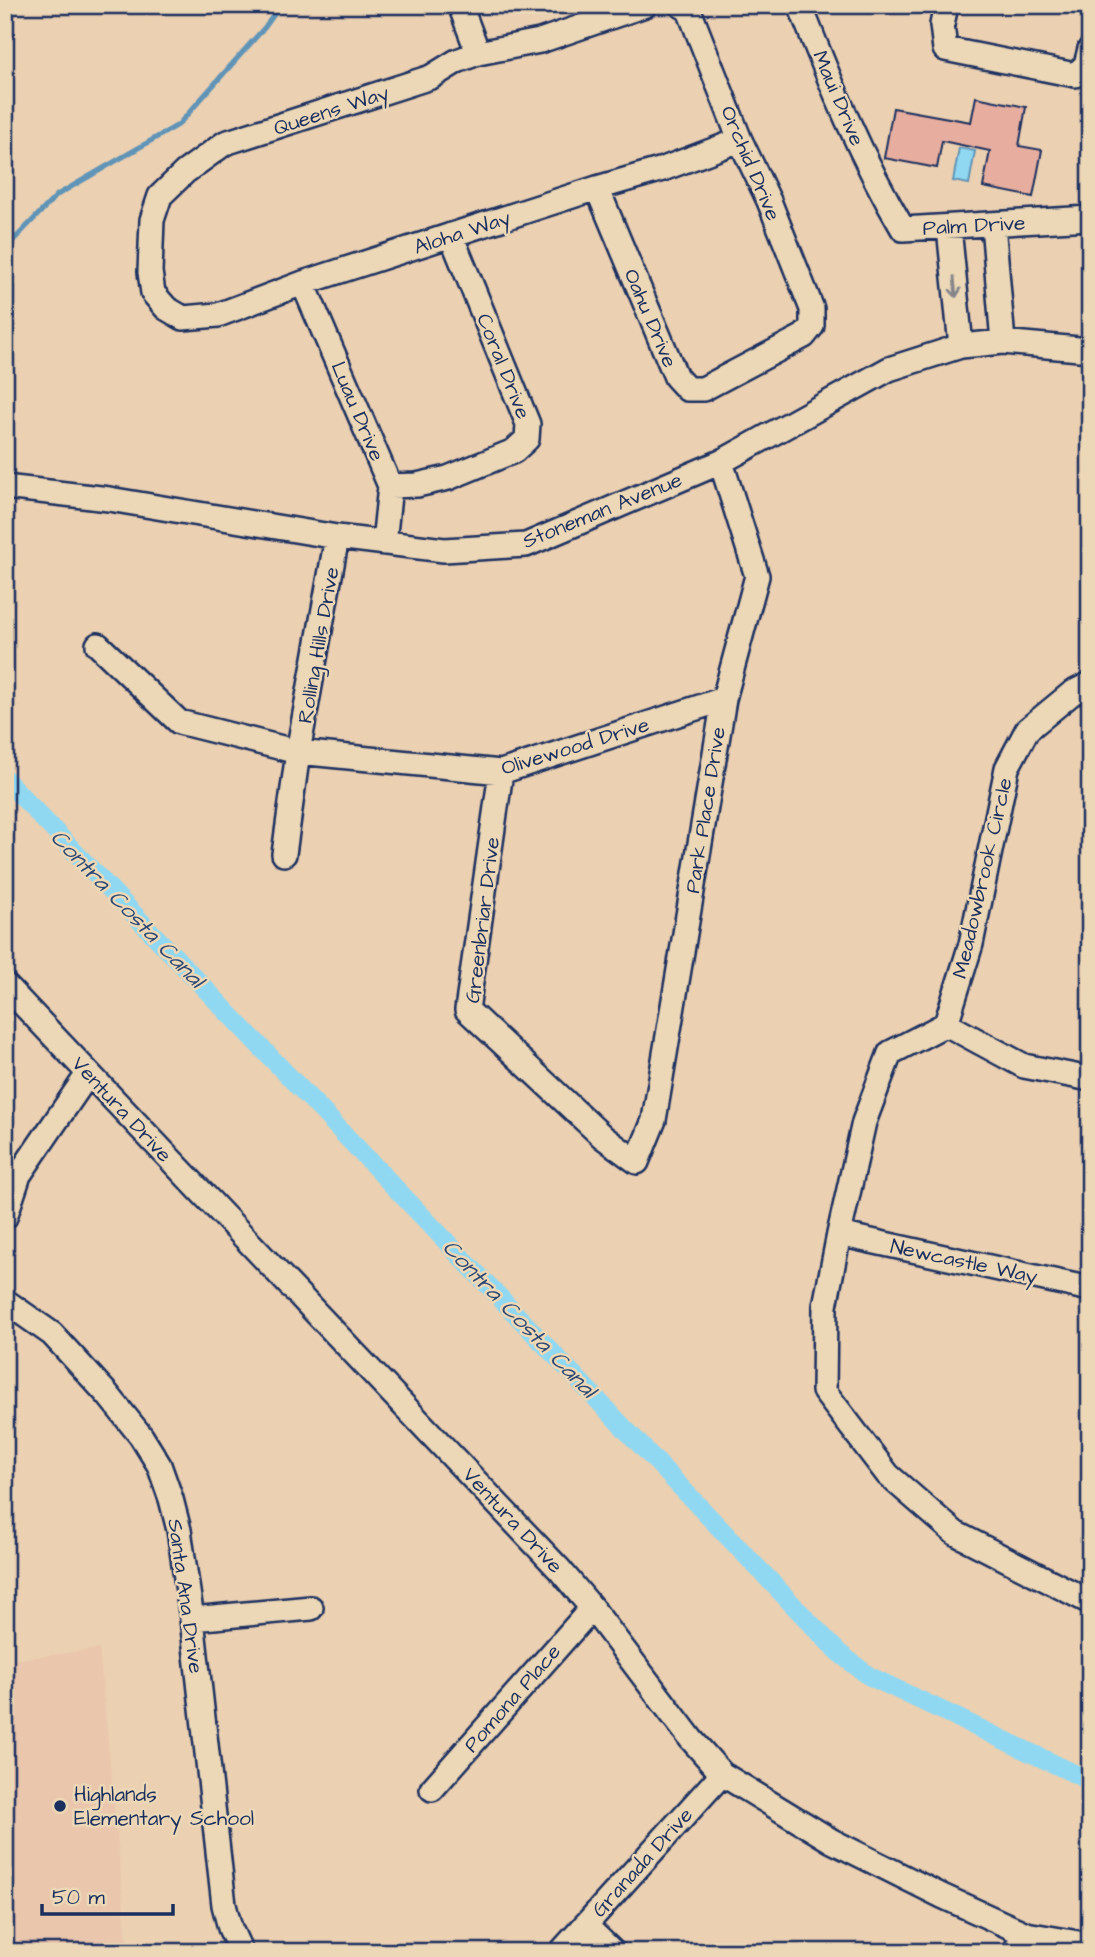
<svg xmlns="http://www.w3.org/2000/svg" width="1095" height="1957" font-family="'Architects Daughter',sans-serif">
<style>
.built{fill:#eac6ac}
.water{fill:#90d8f2;stroke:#6194b7;stroke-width:2}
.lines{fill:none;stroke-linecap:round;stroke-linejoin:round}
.stream{stroke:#6194b7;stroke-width:5}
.canal{stroke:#90d8f2;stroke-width:19}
.building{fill:#e7ae9f;stroke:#1b2f5e;stroke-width:2}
.minor-casing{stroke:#1b2f5e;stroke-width:28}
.minor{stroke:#ecd8b6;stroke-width:23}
.oneway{stroke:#84848a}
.poi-dot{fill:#1b2f5e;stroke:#ecd8b6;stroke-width:2.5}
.labels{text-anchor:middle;stroke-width:5;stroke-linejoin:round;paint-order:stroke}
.street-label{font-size:21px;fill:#1b2f5e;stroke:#ecd8b6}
.poi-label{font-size:21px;fill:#1b2f5e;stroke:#ecd8b6;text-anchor:start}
.water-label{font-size:23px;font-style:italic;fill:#2d4874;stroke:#ecd8b6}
</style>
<rect width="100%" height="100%" fill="#ebd0b1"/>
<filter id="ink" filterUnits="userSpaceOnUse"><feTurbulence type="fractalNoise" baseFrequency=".0143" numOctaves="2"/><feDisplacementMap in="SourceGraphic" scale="14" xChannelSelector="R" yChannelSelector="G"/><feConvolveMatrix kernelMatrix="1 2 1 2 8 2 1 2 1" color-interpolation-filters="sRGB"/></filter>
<g filter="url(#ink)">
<path class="built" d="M 99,1649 L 128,1952 L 5,1952 L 5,1661 Z"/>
<path class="water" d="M 959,148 L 975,151 L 969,184 L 953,181 Z"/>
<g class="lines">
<path class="stream" d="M 5,249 L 57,195 L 178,125 L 265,27 L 281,5"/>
<path class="canal" d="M 5,779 L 838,1652 L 869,1676 L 1090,1781"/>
</g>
<path class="building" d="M 976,97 L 1026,107 L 1019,146 L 1042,150 L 1033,197 L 983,187 L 990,151 L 942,141 L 937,168 L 884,158 L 893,108 L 971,122 Z"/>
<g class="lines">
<g class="minor-casing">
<path id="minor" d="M 460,5 L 478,53
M 645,5 L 540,41 L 478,53 L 457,61 L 431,77 L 225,143 L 185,172 L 160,196 L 152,220 L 150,272 L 153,293 L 166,308 L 183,318 L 218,315 L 303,283 L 597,188 L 663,169 L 740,140
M 800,5 C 830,82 861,158 903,229 L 1090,218
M 946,5 L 942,25 L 945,49 L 1075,75 L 1086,65 L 1090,49
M 597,188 L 676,377 L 687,389 L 703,389 L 804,336 L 812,326 L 812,309 L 769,201 L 740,140 L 689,10 L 681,5
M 993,224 L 1003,342
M 949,228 L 961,346
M 303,283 L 390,486 L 384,543
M 390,486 L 417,485 L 448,478 L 514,451 L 527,439 L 528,424 L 451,235
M 5,487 L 109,499 L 337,537 L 444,550 L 526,545 L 721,462 L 889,369 L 961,346 L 1003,342 L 1090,350
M 98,645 L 179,722 L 298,752 L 501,772 L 724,699
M 1090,684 L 1072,693 L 1027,730 L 1007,768 L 971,944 L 946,1024 L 890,1053 L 864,1122 L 839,1234 L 825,1306 L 824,1391 L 888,1475 L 955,1533 L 1090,1602
M 501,772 L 467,1010 L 603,1137 L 637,1162 L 654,1120 L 724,699 L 757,576 L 721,462
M 284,854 L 298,752 L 337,537
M 5,985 L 560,1570 L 592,1608 L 691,1739 L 722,1774 L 832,1841 L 942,1896 L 1026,1934 L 1090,1945
M 946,1024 L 1024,1066 L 1090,1079
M 5,1217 L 19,1175 L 88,1074
M 839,1234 L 1090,1289
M 5,1301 L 52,1334 L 108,1395 L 141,1436 L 159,1465 L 171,1499 L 179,1530 L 192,1619 L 224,1905 L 230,1928 L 241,1952
M 192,1619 L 311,1608
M 432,1789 L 592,1608
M 585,1925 L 613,1952
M 561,1952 L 722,1774
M 1014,1952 L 1026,1934"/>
</g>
<use href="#minor" class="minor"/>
</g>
<defs><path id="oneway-shaft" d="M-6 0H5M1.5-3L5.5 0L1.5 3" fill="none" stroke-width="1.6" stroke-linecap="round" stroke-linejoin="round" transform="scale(1.75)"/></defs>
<use class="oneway" href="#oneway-shaft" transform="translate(955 287) rotate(84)"/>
</g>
<circle class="poi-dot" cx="60" cy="1806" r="7"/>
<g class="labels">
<g class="street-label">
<text transform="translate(839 98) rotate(67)" y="7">Maui Drive</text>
<text transform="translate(331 110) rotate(-18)" y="7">Queens Way</text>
<text transform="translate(751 163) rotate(67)" y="7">Orchid Drive</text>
<text transform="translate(974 225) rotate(-3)" y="7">Palm Drive</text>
<text transform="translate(462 232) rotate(-18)" y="7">Aloha Way</text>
<text transform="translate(651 318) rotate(67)" y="7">Oahu Drive</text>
<text transform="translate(504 366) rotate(68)" y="7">Coral Drive</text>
<text transform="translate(358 411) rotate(67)" y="7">Luau Drive</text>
<text transform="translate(602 510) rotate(-22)" y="7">Stoneman Avenue</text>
<text transform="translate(318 645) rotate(-80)" y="7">Rolling Hills Drive</text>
<text transform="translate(575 746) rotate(-17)" y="7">Olivewood Drive</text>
<text transform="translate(705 810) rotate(-81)" y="7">Park Place Drive</text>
<text transform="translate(982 878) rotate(-77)" y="7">Meadowbrook Circle</text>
<text transform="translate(482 920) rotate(-83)" y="7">Greenbriar Drive</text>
<text transform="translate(122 1109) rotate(47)" y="7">Ventura Drive</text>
<text transform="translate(964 1261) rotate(12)" y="7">Newcastle Way</text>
<text transform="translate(513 1520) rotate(47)" y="7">Ventura Drive</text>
<text transform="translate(186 1596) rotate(82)" y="7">Santa Ana Drive</text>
<text transform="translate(512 1698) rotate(-49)" y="7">Pomona Place</text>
<text transform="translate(642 1862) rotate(-48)" y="7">Granada Drive</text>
</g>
<g class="poi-label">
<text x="74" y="1801">Highlands<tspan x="74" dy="24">Elementary School</tspan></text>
</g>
<g class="water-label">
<text transform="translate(128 908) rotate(46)" y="8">Contra Costa Canal</text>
<text transform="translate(520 1318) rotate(46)" y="8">Contra Costa Canal</text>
</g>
</g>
<rect width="1095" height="1957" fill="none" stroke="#ecd8b6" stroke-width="28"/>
<rect x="14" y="14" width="1067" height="1929" fill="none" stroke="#1b2f5e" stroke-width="2.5" filter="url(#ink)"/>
<path d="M42 1904v10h131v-10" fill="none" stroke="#1b2f5e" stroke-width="3.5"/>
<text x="52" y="1904" font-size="21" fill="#1b2f5e" stroke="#ecd8b6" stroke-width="5" paint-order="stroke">50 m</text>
</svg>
